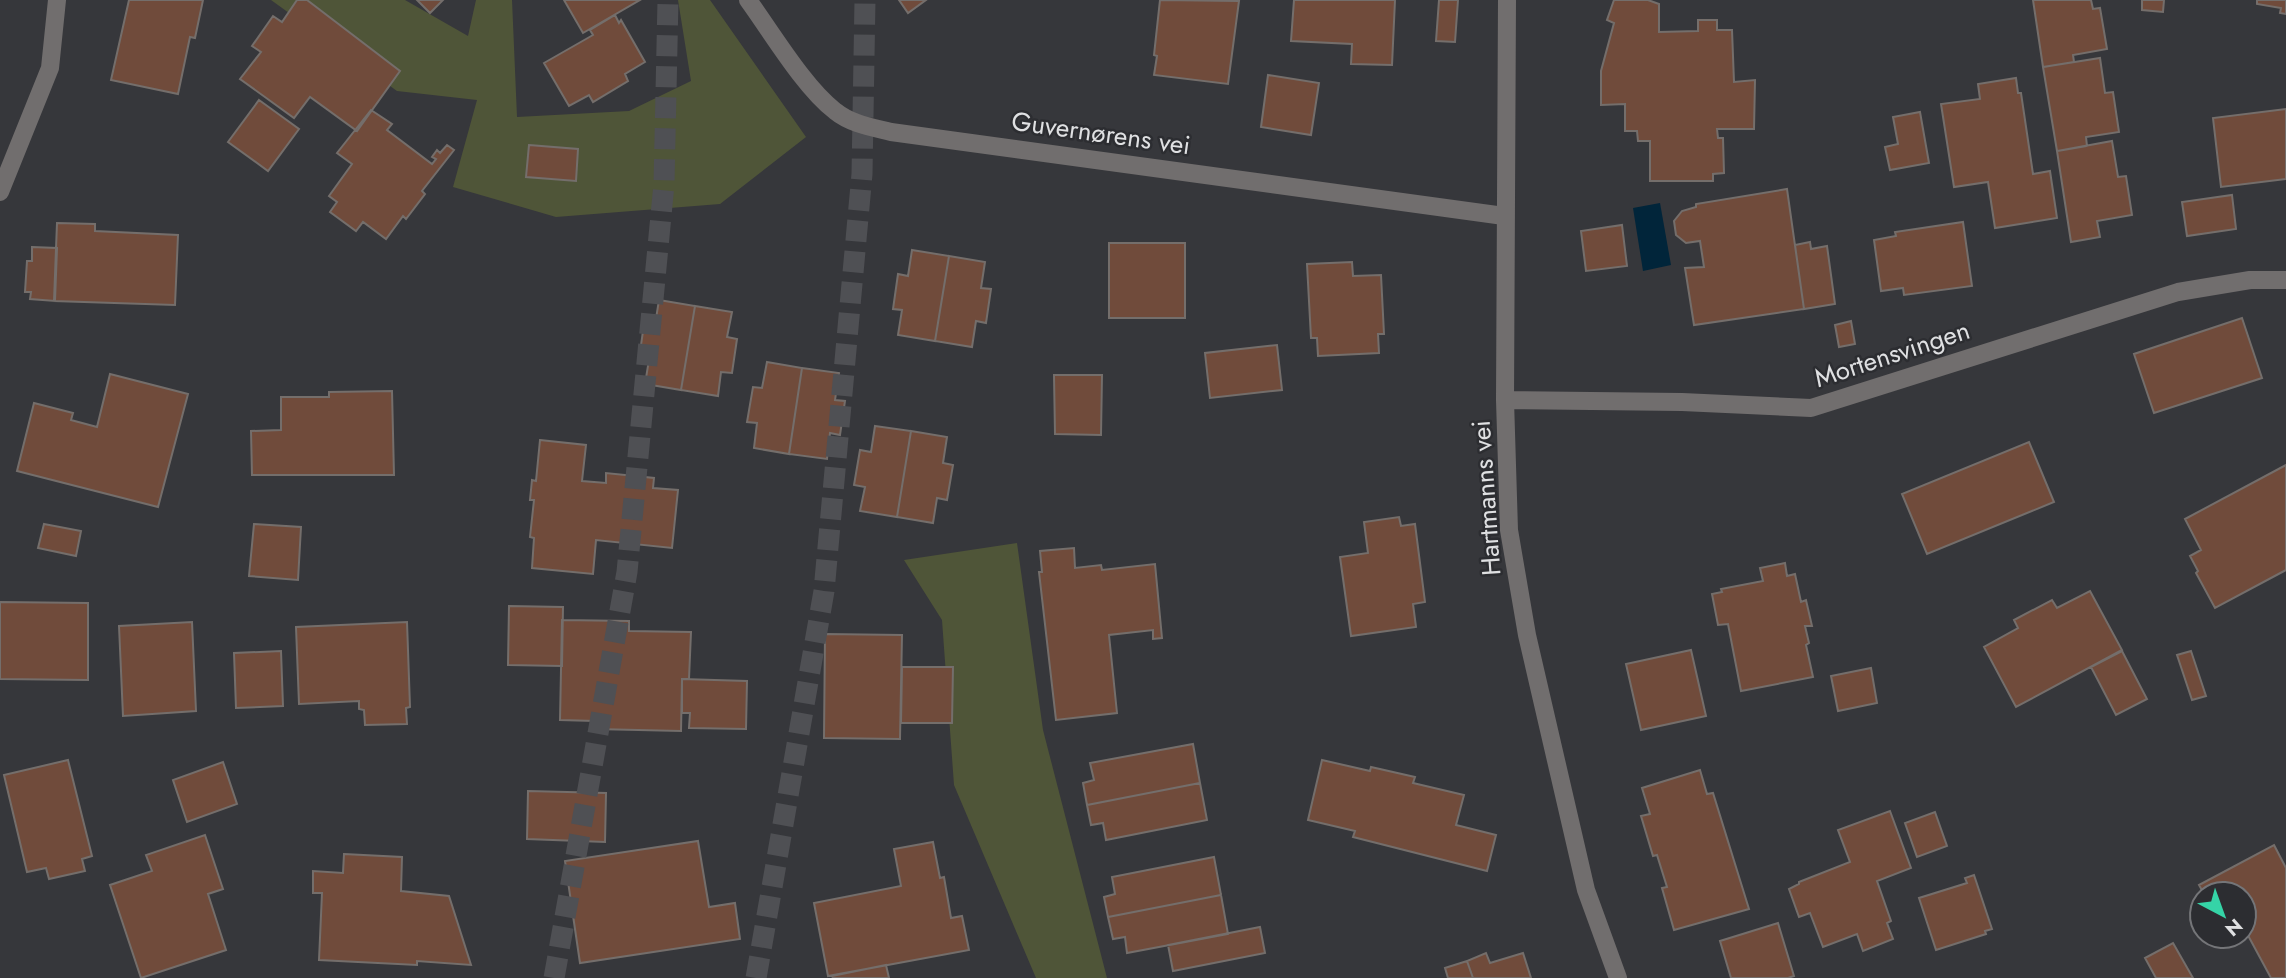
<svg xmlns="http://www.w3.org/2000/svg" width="2286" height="978" font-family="Jost,sans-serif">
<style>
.green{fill:#4f5538}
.water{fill:#01253a}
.building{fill:#704b3b;stroke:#746e6b;stroke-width:2}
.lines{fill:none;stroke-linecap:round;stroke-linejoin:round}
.highway-tunnel{stroke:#4f5054;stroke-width:21;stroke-dasharray:21 10;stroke-linecap:butt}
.minor{stroke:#716e6e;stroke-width:18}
.labels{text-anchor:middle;stroke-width:5;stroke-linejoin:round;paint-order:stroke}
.street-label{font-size:26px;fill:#dfe0e2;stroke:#2c2d31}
</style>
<rect width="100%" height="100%" fill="#36373b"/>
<path class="green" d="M 271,0 L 405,0 L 468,36 L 476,0 L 512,0 L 517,117 L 629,111 L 691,81 L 678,0 L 710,0 L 806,137 L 720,204 L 556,217 L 453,187 L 477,100 L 397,91 Z
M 1017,543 L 1043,730 L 1107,978 L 1036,978 L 954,785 L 942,620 L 904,560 Z"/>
<path class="water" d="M 1660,203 L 1671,265 L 1643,271 L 1633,208 Z"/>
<path class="building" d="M 129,0 L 203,0 L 195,38 L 190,37 L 178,94 L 111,80 Z
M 297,0 L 307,0 L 400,71 L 357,131 L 310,97 L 294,118 L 240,79 L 261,52 L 252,46 L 273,16 L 282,22 Z
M 417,0 L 443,0 L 430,13 Z
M 564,0 L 640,0 L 583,33 Z
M 899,0 L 926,0 L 908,13 Z
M 1160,0 L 1239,1 L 1228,84 L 1154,75 L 1157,56 L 1154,55 Z
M 1294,0 L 1395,0 L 1392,65 L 1351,64 L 1352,44 L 1291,41 Z
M 1439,0 L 1458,0 L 1455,42 L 1436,41 Z
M 1614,0 L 1648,0 L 1659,4 L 1659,32 L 1698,31 L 1698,20 L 1717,20 L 1717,30 L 1732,30 L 1734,82 L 1755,80 L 1754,129 L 1717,129 L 1718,138 L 1723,138 L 1724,173 L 1713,174 L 1713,181 L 1650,181 L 1650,141 L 1638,141 L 1637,131 L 1625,131 L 1625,104 L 1601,105 L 1601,71 L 1614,23 L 1607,20 Z
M 2033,0 L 2091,0 L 2093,9 L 2100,8 L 2107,49 L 2073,55 L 2074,62 L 2043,67 Z
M 2142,0 L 2164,0 L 2163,12 L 2142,10 Z
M 2257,0 L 2286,0 L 2286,14 L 2280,13 L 2281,8 L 2257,4 Z
M 615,15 L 619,23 L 621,20 L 645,62 L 625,74 L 628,81 L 593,102 L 589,95 L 569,106 L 544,63 L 593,35 L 590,30 Z
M 2100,58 L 2105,93 L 2113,92 L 2119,132 L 2086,137 L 2087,146 L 2057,151 L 2043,67 Z
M 1268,75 L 1319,83 L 1311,135 L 1261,127 Z
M 2016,78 L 2018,93 L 2021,93 L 2033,174 L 2050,171 L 2057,218 L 1995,228 L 1988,182 L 1954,187 L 1941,104 L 1980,99 L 1978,84 Z
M 259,100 L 299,129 L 268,171 L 228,142 Z
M 2286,109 L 2286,179 L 2221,187 L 2213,118 Z
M 371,110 L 392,124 L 387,130 L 432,164 L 436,159 L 432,157 L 437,150 L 440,153 L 447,145 L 454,150 L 422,191 L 425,194 L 406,219 L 403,216 L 386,239 L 363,222 L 356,231 L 330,212 L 337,202 L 329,196 L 352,164 L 337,153 Z
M 1920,112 L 1929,163 L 1890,170 L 1885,147 L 1898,144 L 1893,117 Z
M 2112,141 L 2118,177 L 2126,176 L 2132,215 L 2097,221 L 2100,237 L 2071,242 L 2057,151 Z
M 529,145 L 578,149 L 576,181 L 526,177 Z
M 1787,189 L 1804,309 L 1694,325 L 1685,268 L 1704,267 L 1700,241 L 1686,243 L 1676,235 L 1674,221 L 1682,211 L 1696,207 L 1696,204 Z
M 2232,195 L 2236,229 L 2187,236 L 2182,202 Z
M 1963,222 L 1972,286 L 1904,295 L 1903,288 L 1881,291 L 1874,240 L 1896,236 L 1895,232 Z
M 57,223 L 95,224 L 95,231 L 178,235 L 175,305 L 54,301 Z
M 1622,225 L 1627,266 L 1586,271 L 1581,231 Z
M 1810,242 L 1811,249 L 1827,246 L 1835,304 L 1804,309 L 1795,245 Z
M 1109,243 L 1185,243 L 1185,318 L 1109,318 Z
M 32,247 L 57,248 L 55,301 L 30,299 L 31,292 L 25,292 L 27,261 L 32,261 Z
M 912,250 L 949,256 L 935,341 L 898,335 L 902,310 L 893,309 L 898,274 L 908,276 Z
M 949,256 L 985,262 L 981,288 L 991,289 L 986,323 L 976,321 L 972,347 L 935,341 Z
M 1352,262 L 1353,276 L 1381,275 L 1384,334 L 1378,334 L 1379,353 L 1318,356 L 1317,338 L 1311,338 L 1307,264 Z
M 659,300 L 695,306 L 681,390 L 645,384 L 649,360 L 639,359 L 644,324 L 655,325 Z
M 695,306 L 732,312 L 727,337 L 737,339 L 732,373 L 721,372 L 718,396 L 681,390 Z
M 2242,318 L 2262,378 L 2154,413 L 2134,354 Z
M 1851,321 L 1855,344 L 1839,347 L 1835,325 Z
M 1277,345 L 1282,390 L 1210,398 L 1205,353 Z
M 767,362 L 802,368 L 789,454 L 754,448 L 757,423 L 747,422 L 753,387 L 762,388 Z
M 802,368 L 839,373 L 835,400 L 845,401 L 840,435 L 830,433 L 827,459 L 789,454 Z
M 110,374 L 188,394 L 158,507 L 17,471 L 34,403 L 73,413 L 71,420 L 97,427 Z
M 1054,375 L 1102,375 L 1101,435 L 1055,434 Z
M 392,391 L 394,475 L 252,475 L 251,431 L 281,430 L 281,397 L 329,397 L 329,392 Z
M 875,426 L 911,431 L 897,517 L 860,511 L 865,487 L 854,485 L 860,450 L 871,452 Z
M 911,431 L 947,437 L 943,463 L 953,465 L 947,500 L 937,498 L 933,523 L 897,517 Z
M 540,440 L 586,445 L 582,481 L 606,483 L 606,473 L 654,478 L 653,488 L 678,490 L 672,548 L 596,540 L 593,574 L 532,568 L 534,538 L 530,537 L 534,500 L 530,500 L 532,480 L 536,481 Z
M 2029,442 L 2054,502 L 1927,554 L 1902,494 Z
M 2286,465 L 2286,570 L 2215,608 L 2196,573 L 2198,571 L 2190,556 L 2201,550 L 2185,519 Z
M 1399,517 L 1401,526 L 1415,524 L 1425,602 L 1413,604 L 1416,627 L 1351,636 L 1340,557 L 1368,553 L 1364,522 Z
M 44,524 L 81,531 L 76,556 L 38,548 Z
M 254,524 L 301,527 L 298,580 L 249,576 Z
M 1074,548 L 1075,568 L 1101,565 L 1102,570 L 1155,564 L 1162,638 L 1153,639 L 1153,630 L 1109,635 L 1117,713 L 1056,720 L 1039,572 L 1042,572 L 1040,551 Z
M 1785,563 L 1787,576 L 1795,574 L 1801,602 L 1806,600 L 1812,626 L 1805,626 L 1809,643 L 1806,645 L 1813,677 L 1741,691 L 1728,624 L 1718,625 L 1712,594 L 1722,592 L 1721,589 L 1763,581 L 1760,568 Z
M 2090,591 L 2122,650 L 2016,707 L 1984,647 L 2018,628 L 2014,620 L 2052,600 L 2057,608 Z
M 0,602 L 88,603 L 88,680 L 0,679 Z
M 509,606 L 563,607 L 562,666 L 508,665 Z
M 562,620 L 629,621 L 629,631 L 691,632 L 689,679 L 682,679 L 681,731 L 595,729 L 595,721 L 560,720 Z
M 192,622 L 196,711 L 123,716 L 119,626 Z
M 407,622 L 410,707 L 406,708 L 407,724 L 365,725 L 364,710 L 359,709 L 359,701 L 299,704 L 296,627 Z
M 825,634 L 902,635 L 900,739 L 824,738 Z
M 1691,650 L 1706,716 L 1641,730 L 1626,664 Z
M 281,651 L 283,706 L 236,708 L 234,653 Z
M 2122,651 L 2147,699 L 2116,715 L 2091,667 Z
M 2191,651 L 2206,696 L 2192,700 L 2177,655 Z
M 902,667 L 953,667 L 952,723 L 901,723 Z
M 1871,668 L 1877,703 L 1838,711 L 1831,676 Z
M 682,679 L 747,681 L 746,729 L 689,728 L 690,713 L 682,713 Z
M 1193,744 L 1200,783 L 1087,805 L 1083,783 L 1094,780 L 1090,763 Z
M 68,760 L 92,856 L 82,859 L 85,871 L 49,879 L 46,868 L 27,872 L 4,775 Z
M 1322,760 L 1370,771 L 1371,767 L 1415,777 L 1413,783 L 1464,795 L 1456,825 L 1496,835 L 1487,871 L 1353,837 L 1355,831 L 1308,820 Z
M 223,762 L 237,804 L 187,822 L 173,780 Z
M 1700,770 L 1707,794 L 1713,793 L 1749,909 L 1674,930 L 1662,888 L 1667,887 L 1657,855 L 1653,856 L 1641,816 L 1650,814 L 1642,788 Z
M 1200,783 L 1207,820 L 1106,840 L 1103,823 L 1091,825 L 1087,805 Z
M 528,791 L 606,793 L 605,842 L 527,839 Z
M 1890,811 L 1911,868 L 1877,881 L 1891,921 L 1887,923 L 1893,939 L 1863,951 L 1857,934 L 1823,947 L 1810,913 L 1799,917 L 1789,889 L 1799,884 L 1799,882 L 1850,862 L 1838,830 Z
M 1935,812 L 1947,846 L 1917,857 L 1905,823 Z
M 205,835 L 223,889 L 208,894 L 226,950 L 141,978 L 110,885 L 152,871 L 146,855 Z
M 698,841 L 709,907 L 735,903 L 740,939 L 580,963 L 565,861 Z
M 933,842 L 940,878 L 944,877 L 951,918 L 962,916 L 969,950 L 828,976 L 814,903 L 901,886 L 894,849 Z
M 2274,845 L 2286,868 L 2286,978 L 2271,978 L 2244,928 L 2244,894 L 2204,894 L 2199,885 Z
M 344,854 L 402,857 L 401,891 L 449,896 L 471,965 L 417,961 L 417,965 L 319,960 L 322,893 L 313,893 L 313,871 L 343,873 Z
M 1214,857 L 1221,895 L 1108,917 L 1104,897 L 1115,894 L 1112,877 Z
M 1974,875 L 1992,929 L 1985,931 L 1986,934 L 1936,950 L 1919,898 L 1967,883 L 1965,878 Z
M 1221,895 L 1228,934 L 1127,953 L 1125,937 L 1113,939 L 1108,917 Z
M 1778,923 L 1794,976 L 1788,978 L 1731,978 L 1720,941 Z
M 1260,927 L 1265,953 L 1173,971 L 1168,945 Z
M 2173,943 L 2193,978 L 2156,978 L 2145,958 Z
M 1486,953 L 1490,963 L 1523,953 L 1531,978 L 1473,978 L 1467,961 Z
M 1467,961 L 1473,978 L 1448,978 L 1445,968 Z
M 886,965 L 889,978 L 833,978 L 832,976 Z"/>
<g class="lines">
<path class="highway-tunnel" d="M 554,978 L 627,572 L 664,184 L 668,0
M 756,978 L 824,591 L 862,174 L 865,0"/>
<path class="minor" d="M 748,0 C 772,33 804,87 835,111 C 851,124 871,127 891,132 L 1504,216
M 1507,0 L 1505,400 L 1509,530 L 1527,635 L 1586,890 L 1618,978
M 0,192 L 50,68 L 57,0
M 1505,400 L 1682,402 L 1811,408 L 2178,292 L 2250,280 L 2286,280"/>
</g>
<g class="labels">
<g class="street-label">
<text transform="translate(1101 133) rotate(8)" y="9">Guvernørens vei</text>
<text transform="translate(1892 354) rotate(-18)" y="9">Mortensvingen</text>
<text transform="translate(1486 498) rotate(-94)" y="9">Hartmanns vei</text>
</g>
</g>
<g transform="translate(2223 915) rotate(139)"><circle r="33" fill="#2c2d31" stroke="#747578" stroke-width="2"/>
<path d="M0-5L12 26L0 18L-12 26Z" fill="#35d4a7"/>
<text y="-10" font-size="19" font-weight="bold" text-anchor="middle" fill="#dfe0e2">N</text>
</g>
</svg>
